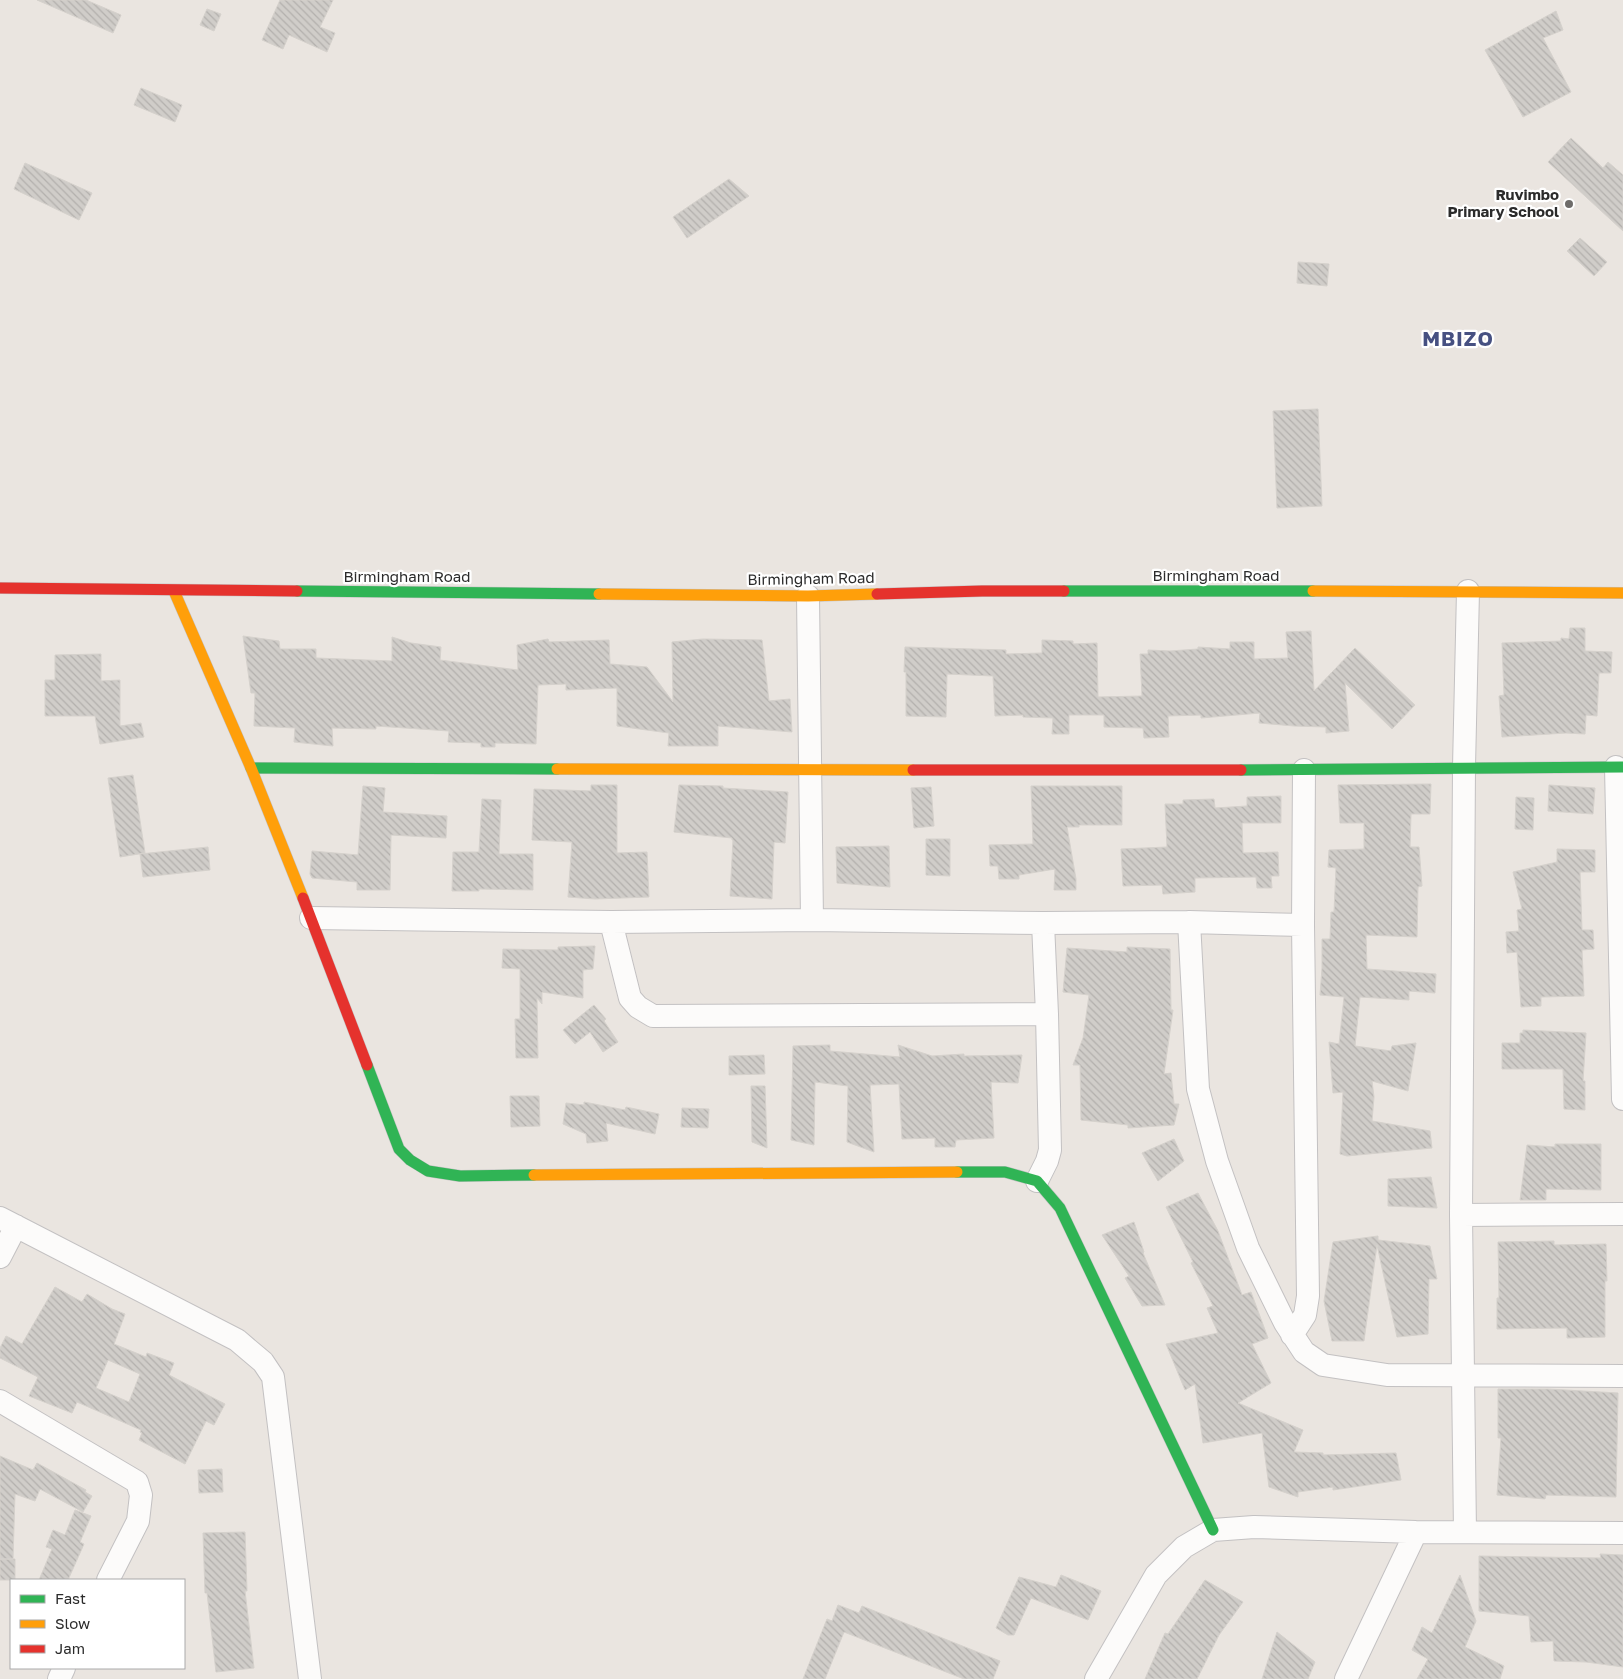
<svg xmlns="http://www.w3.org/2000/svg" width="1623" height="1679" font-family="'Golos Text',sans-serif">
<style>
.building{fill:url(#building-back-hatch);stroke:#d5d1cc;fill-rule:evenodd}
.lines{fill:none;stroke-linecap:round;stroke-linejoin:round}
.street-casing{stroke:#c3c1c2;stroke-width:24}
.fast-casing{stroke:#c3c1c2;stroke-width:12}
.slow-casing{stroke:#c3c1c2;stroke-width:12}
.jam-casing{stroke:#c3c1c2;stroke-width:12}
.street{stroke:#fcfbfa;stroke-width:22}
.fast{stroke:#30b455;stroke-width:11}
.slow{stroke:#ff9f0a;stroke-width:11}
.jam{stroke:#e5322d;stroke-width:11}
.poi-dot{fill:#6e6c6a;stroke:#fff;stroke-width:2}
.labels{text-anchor:middle;stroke-width:4.5;stroke-linejoin:round;paint-order:stroke}
.poi-label{font-size:15px;font-weight:bold;fill:#2b2b2b;stroke:#fff;text-anchor:end}
.street-label{font-size:15px;fill:#2b2b2b;stroke:#fff}
.district-label{font-size:20px;font-weight:bold;letter-spacing:1px;fill:#465081;stroke:#fff}
</style>
<defs>
<pattern id="building-back-hatch" width="6" height="6" patternUnits="userSpaceOnUse" patternTransform="scale(1.25)"><rect width="6" height="6" fill="#d0cdc9"/><path d="M-1 5l2 2M0 0l6 6M5-1l2 2" fill="none" stroke="#b3b0ad"/></pattern>
</defs>
<rect width="100%" height="100%" fill="#eae5e0"/>
<path class="building" d="M 37,0 L 86,0 L 121,15 L 113,33 Z
M 280,0 L 333,0 L 320,27 L 335,33 L 327,52 L 289,35 L 283,49 L 262,40 Z
M 207,9 L 221,14 L 214,31 L 200,25 Z
M 1556,11 L 1563,30 L 1543,38 L 1571,92 L 1523,117 L 1485,50 Z
M 141,88 L 182,105 L 175,122 L 134,105 Z
M 1571,138 L 1603,168 L 1608,162 L 1623,175 L 1623,231 L 1548,162 Z
M 25,163 L 92,193 L 79,220 L 14,189 Z
M 729,179 L 749,196 L 687,238 L 673,217 Z
M 1580,238 L 1607,262 L 1594,276 L 1567,251 Z
M 1298,262 L 1329,264 L 1327,286 L 1297,283 Z
M 1318,409 L 1322,506 L 1277,508 L 1273,411 Z
M 1570,628 L 1585,628 L 1585,651 L 1612,652 L 1611,673 L 1599,673 L 1597,716 L 1586,715 L 1585,734 L 1566,733 L 1502,737 L 1499,696 L 1504,695 L 1502,643 L 1561,641 L 1561,638 L 1569,639 Z
M 1311,631 L 1314,691 L 1355,648 L 1415,705 L 1392,729 L 1345,683 L 1349,731 L 1326,733 L 1326,727 L 1294,726 L 1259,723 L 1260,713 L 1201,718 L 1201,715 L 1168,716 L 1169,737 L 1144,738 L 1143,728 L 1104,727 L 1104,715 L 1069,715 L 1069,734 L 1052,734 L 1053,718 L 1023,717 L 1023,715 L 995,716 L 993,676 L 947,674 L 946,717 L 906,716 L 906,672 L 904,672 L 905,647 L 1006,650 L 1006,654 L 1042,653 L 1042,640 L 1073,641 L 1073,644 L 1097,643 L 1098,697 L 1142,696 L 1140,654 L 1148,654 L 1148,650 L 1170,651 L 1198,649 L 1198,647 L 1230,649 L 1230,642 L 1254,642 L 1254,659 L 1288,658 L 1286,632 Z
M 243,636 L 279,641 L 280,649 L 316,649 L 316,658 L 392,661 L 392,637 L 411,643 L 441,647 L 440,660 L 518,670 L 517,645 L 548,639 L 549,642 L 609,640 L 610,664 L 647,667 L 673,702 L 672,642 L 703,639 L 762,640 L 769,701 L 790,699 L 792,732 L 718,726 L 718,746 L 668,746 L 669,733 L 617,726 L 617,688 L 566,690 L 566,684 L 538,685 L 536,744 L 495,743 L 495,747 L 481,747 L 481,743 L 448,742 L 449,731 L 376,726 L 376,729 L 332,728 L 333,746 L 294,742 L 295,728 L 254,726 L 255,693 L 251,693 Z
M 101,654 L 101,681 L 120,680 L 120,726 L 141,723 L 144,737 L 100,744 L 95,716 L 45,716 L 45,680 L 55,680 L 55,655 Z
M 133,775 L 145,853 L 120,857 L 108,778 Z
M 1431,784 L 1430,814 L 1411,814 L 1410,847 L 1419,847 L 1422,886 L 1418,887 L 1417,937 L 1366,935 L 1367,969 L 1436,974 L 1435,993 L 1409,991 L 1409,1000 L 1360,997 L 1355,1046 L 1391,1051 L 1392,1046 L 1416,1043 L 1408,1091 L 1372,1081 L 1374,1097 L 1372,1121 L 1430,1131 L 1432,1148 L 1347,1156 L 1340,1154 L 1343,1092 L 1333,1093 L 1329,1042 L 1339,1044 L 1344,997 L 1320,995 L 1322,968 L 1322,939 L 1330,939 L 1331,912 L 1334,912 L 1336,868 L 1328,867 L 1329,850 L 1364,849 L 1364,823 L 1340,823 L 1338,785 Z
M 591,785 L 617,785 L 617,853 L 647,852 L 649,897 L 595,899 L 568,897 L 572,842 L 532,840 L 534,789 L 591,791 Z
M 679,785 L 722,786 L 723,786 L 723,788 L 788,792 L 785,843 L 774,842 L 772,899 L 730,896 L 733,840 L 732,840 L 732,838 L 674,832 Z
M 1549,785 L 1595,788 L 1593,814 L 1548,811 Z
M 363,786 L 385,788 L 383,812 L 447,816 L 446,838 L 391,835 L 390,890 L 357,890 L 357,882 L 312,878 L 310,874 L 312,851 L 358,855 Z
M 1031,786 L 1122,786 L 1122,825 L 1079,825 L 1079,827 L 1067,827 L 1076,879 L 1076,890 L 1054,890 L 1055,869 L 1019,875 L 1019,879 L 999,879 L 998,866 L 990,866 L 989,845 L 1033,844 Z
M 931,787 L 934,826 L 914,828 L 911,788 Z
M 1281,796 L 1281,823 L 1242,823 L 1243,853 L 1278,852 L 1279,876 L 1271,876 L 1272,888 L 1257,888 L 1256,877 L 1195,878 L 1195,892 L 1163,894 L 1162,885 L 1123,886 L 1121,849 L 1167,847 L 1165,804 L 1183,804 L 1183,800 L 1214,799 L 1215,808 L 1247,806 L 1247,797 Z
M 1516,797 L 1534,798 L 1533,830 L 1515,829 Z
M 482,799 L 501,800 L 499,854 L 533,854 L 533,890 L 479,889 L 479,891 L 452,891 L 453,852 L 479,852 Z
M 926,839 L 950,839 L 950,876 L 926,875 Z
M 889,846 L 890,887 L 837,883 L 836,847 Z
M 208,847 L 210,870 L 143,877 L 140,854 Z
M 1557,849 L 1595,850 L 1595,872 L 1580,872 L 1582,930 L 1593,930 L 1594,949 L 1582,950 L 1584,996 L 1541,997 L 1541,1006 L 1521,1007 L 1517,952 L 1507,953 L 1506,932 L 1519,931 L 1517,910 L 1522,909 L 1513,872 L 1557,862 Z
M 595,946 L 593,969 L 583,970 L 583,998 L 542,992 L 542,1004 L 537,998 L 538,1058 L 516,1058 L 515,1019 L 520,1019 L 520,969 L 502,968 L 503,949 L 558,950 L 558,947 Z
M 1127,947 L 1170,949 L 1171,1010 L 1173,1010 L 1164,1074 L 1171,1073 L 1174,1104 L 1179,1104 L 1174,1125 L 1128,1128 L 1128,1125 L 1081,1120 L 1080,1065 L 1073,1065 L 1083,1038 L 1089,995 L 1063,992 L 1067,948 L 1127,952 Z
M 594,1005 L 606,1019 L 604,1021 L 618,1042 L 603,1052 L 590,1032 L 575,1044 L 563,1030 Z
M 1523,1030 L 1586,1033 L 1583,1081 L 1585,1081 L 1585,1110 L 1564,1109 L 1563,1069 L 1502,1069 L 1502,1043 L 1520,1043 L 1520,1033 L 1523,1033 Z
M 830,1045 L 830,1051 L 900,1057 L 898,1045 L 932,1056 L 964,1054 L 964,1056 L 1022,1055 L 1018,1083 L 991,1082 L 994,1138 L 956,1140 L 955,1147 L 935,1147 L 935,1138 L 902,1139 L 899,1084 L 870,1085 L 874,1152 L 847,1142 L 848,1086 L 815,1082 L 814,1145 L 791,1140 L 793,1046 Z
M 764,1055 L 765,1074 L 729,1075 L 729,1056 Z
M 751,1086 L 765,1086 L 767,1148 L 752,1142 Z
M 510,1096 L 539,1096 L 540,1126 L 511,1127 Z
M 584,1102 L 625,1110 L 626,1107 L 659,1114 L 655,1134 L 606,1123 L 608,1141 L 587,1143 L 586,1134 L 563,1124 L 566,1103 L 584,1105 Z
M 682,1108 L 709,1109 L 708,1128 L 681,1127 Z
M 1174,1139 L 1184,1161 L 1158,1181 L 1142,1153 Z
M 1555,1144 L 1601,1144 L 1601,1190 L 1546,1189 L 1546,1200 L 1520,1200 L 1527,1145 L 1555,1147 Z
M 1431,1177 L 1437,1208 L 1388,1206 L 1388,1179 Z
M 1198,1193 L 1218,1231 L 1242,1295 L 1251,1292 L 1268,1338 L 1252,1344 L 1271,1383 L 1238,1403 L 1303,1430 L 1294,1452 L 1323,1453 L 1323,1455 L 1396,1453 L 1401,1480 L 1333,1490 L 1333,1487 L 1298,1492 L 1298,1497 L 1269,1487 L 1262,1433 L 1203,1443 L 1195,1384 L 1185,1390 L 1166,1344 L 1218,1333 L 1207,1308 L 1213,1306 L 1191,1263 L 1193,1262 L 1166,1207 Z
M 1134,1222 L 1144,1252 L 1143,1253 L 1165,1305 L 1142,1306 L 1125,1278 L 1129,1276 L 1102,1235 Z
M 1378,1236 L 1378,1240 L 1430,1246 L 1437,1279 L 1429,1279 L 1428,1334 L 1397,1337 L 1377,1245 L 1364,1341 L 1332,1341 L 1324,1301 L 1333,1242 Z
M 1554,1241 L 1554,1245 L 1606,1244 L 1607,1281 L 1605,1281 L 1605,1337 L 1567,1338 L 1567,1328 L 1497,1329 L 1497,1298 L 1499,1298 L 1498,1242 Z
M 55,1287 L 82,1302 L 87,1294 L 112,1309 L 125,1314 L 114,1344 L 146,1357 L 147,1353 L 174,1363 L 169,1375 L 225,1404 L 214,1425 L 206,1421 L 185,1464 L 139,1440 L 142,1433 L 140,1432 L 141,1430 L 77,1402 L 72,1413 L 29,1396 L 38,1377 L 0,1358 L 0,1348 L 6,1336 L 22,1344 ZM 108,1360 L 140,1374 L 129,1402 L 96,1388 Z
M 1498,1389 L 1548,1389 L 1618,1393 L 1616,1497 L 1546,1495 L 1545,1499 L 1497,1495 L 1501,1438 L 1498,1438 Z
M 0,1456 L 33,1470 L 37,1463 L 86,1490 L 85,1492 L 92,1496 L 83,1512 L 40,1489 L 35,1501 L 15,1494 L 13,1559 L 0,1559 Z
M 222,1469 L 223,1492 L 199,1493 L 198,1470 Z
M 75,1510 L 91,1516 L 80,1542 L 84,1544 L 68,1580 L 39,1580 L 52,1549 L 46,1547 L 53,1530 L 65,1535 Z
M 245,1532 L 247,1591 L 245,1591 L 254,1668 L 216,1672 L 207,1593 L 205,1593 L 203,1533 Z
M 1600,1554 L 1623,1555 L 1623,1667 L 1586,1662 L 1554,1661 L 1553,1641 L 1531,1642 L 1529,1616 L 1479,1611 L 1479,1556 L 1601,1558 Z
M 0,1559 L 15,1559 L 15,1580 L 0,1580 Z
M 1061,1575 L 1101,1591 L 1088,1620 L 1031,1598 L 1014,1635 L 1008,1635 L 996,1628 L 1019,1577 L 1056,1587 Z
M 1460,1575 L 1476,1621 L 1465,1647 L 1504,1666 L 1500,1679 L 1417,1679 L 1428,1659 L 1412,1650 L 1422,1627 L 1432,1633 Z
M 1205,1580 L 1243,1602 L 1219,1635 L 1197,1679 L 1145,1679 L 1165,1633 L 1168,1634 Z
M 838,1605 L 859,1613 L 862,1606 L 1000,1661 L 993,1679 L 964,1679 L 844,1632 L 825,1679 L 803,1679 L 827,1619 L 832,1621 Z
M 1277,1632 L 1315,1662 L 1308,1679 L 1262,1679 Z"/>
<g class="lines">
<g class="street-casing">
<path id="street" d="M 808,596 L 812,920
M 1616,767 L 1623,1099
M 311,918 L 611,922 L 812,920 L 1043,923 L 1189,922 L 1303,925
M 611,922 L 630,998 L 638,1007 L 653,1016 L 1047,1014
M 1189,922 L 1198,1089 L 1217,1161 L 1248,1248 L 1285,1323 L 1304,1352 L 1323,1365 L 1387,1375 L 1623,1376
M 1037,1181 L 1047,1161 L 1050,1150 L 1047,1014 L 1043,923
M 1461,1215 L 1623,1214
M 0,1218 L 237,1340 L 263,1362 L 273,1377 L 310,1679
M 0,1257 L 16,1226
M 1292,1335 L 1305,1315 L 1308,1296 L 1303,925 L 1304,770
M 0,1401 L 137,1482 L 141,1495 L 138,1521 L 108,1580
M 1465,1532 L 1461,1215 L 1464,767 L 1468,591
M 59,1679 L 64,1668
M 1096,1679 L 1156,1575 L 1184,1547 L 1213,1530 L 1254,1527 L 1416,1532 L 1623,1533
M 1346,1679 L 1416,1532"/>
</g>
<g class="fast-casing">
<path id="fast" d="M 297,591 L 599,594
M 1064,591 L 1313,591
M 251,768 L 557,769
M 1241,770 L 1623,767
M 367,1065 L 399,1149 L 410,1160 L 428,1171 L 460,1176 L 534,1175
M 957,1172 L 1005,1172 L 1037,1181 L 1060,1208 L 1213,1530"/>
</g>
<g class="slow-casing">
<path id="slow" d="M 174,591 L 251,768 L 303,898
M 1313,591 L 1623,593
M 599,594 L 808,596 L 877,594
M 557,769 L 913,770
M 534,1175 L 957,1172"/>
</g>
<g class="jam-casing">
<path id="jam" d="M 0,588 L 297,591
M 877,594 L 982,591 L 1064,591
M 913,770 L 1241,770
M 303,898 L 367,1065"/>
</g>
<use href="#street" class="street"/>
<use href="#fast" class="fast"/>
<use href="#slow" class="slow"/>
<use href="#jam" class="jam"/>
</g>
<circle class="poi-dot" cx="1569" cy="204" r="5"/>
<g class="labels">
<g class="poi-label">
<text x="1559" y="200">Ruvimbo<tspan x="1559" dy="17">Primary School</tspan></text>
</g>
<g class="street-label">
<text x="1216" y="581">Birmingham Road</text>
<text x="407" y="582">Birmingham Road</text>
<text transform="translate(811 579) rotate(-1)" y="5">Birmingham Road</text>
</g>
<g class="district-label">
<text x="1458" y="346">MBIZO</text>
</g>
</g>
<rect x="10" y="1579" width="175" height="90" fill="#ffffff" stroke="#aaaaaa"/>
<rect x="20" y="1595" width="25" height="8" fill="#30b455" stroke="#aaaaaa"/>
<text x="55" y="1604" font-size="15" fill="#2b2b2b">Fast</text>
<rect x="20" y="1620" width="25" height="8" fill="#ff9f0a" stroke="#aaaaaa"/>
<text x="55" y="1629" font-size="15" fill="#2b2b2b">Slow</text>
<rect x="20" y="1645" width="25" height="8" fill="#e5322d" stroke="#aaaaaa"/>
<text x="55" y="1654" font-size="15" fill="#2b2b2b">Jam</text>
</svg>
